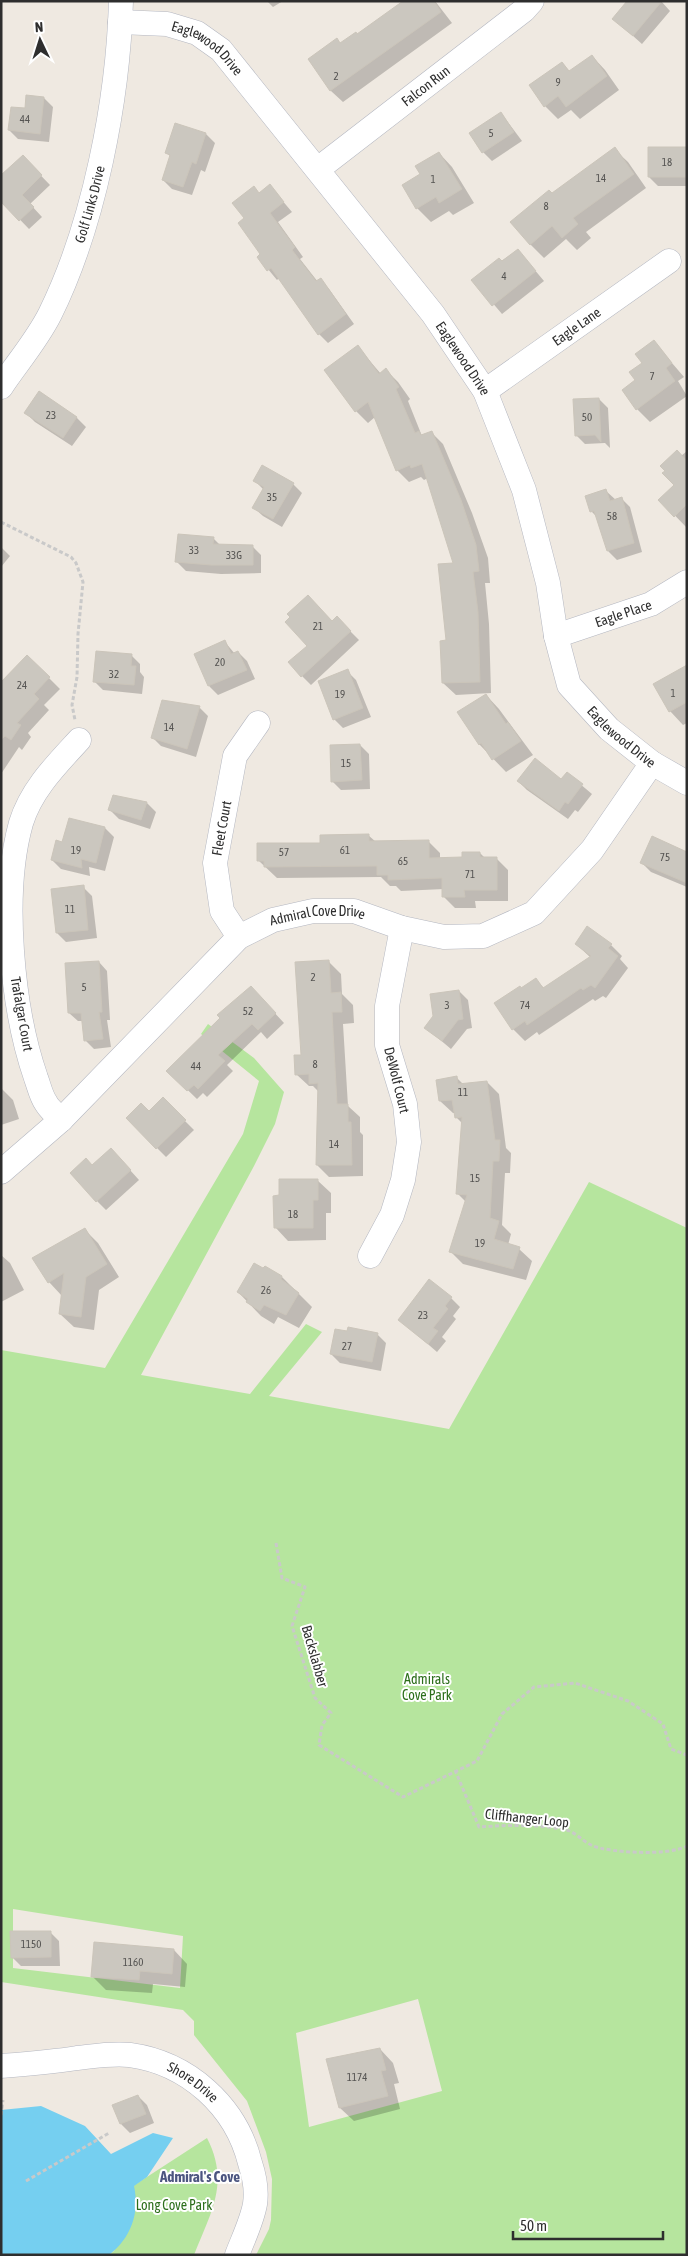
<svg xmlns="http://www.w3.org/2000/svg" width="688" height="2256" font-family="'Asap Condensed',sans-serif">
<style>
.green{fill:#b6e59e;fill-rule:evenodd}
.water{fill:#75cff0}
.shadow{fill:#0003}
.building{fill:#cbc7bf;stroke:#cbc5ba}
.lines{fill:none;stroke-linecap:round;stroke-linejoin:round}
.street-casing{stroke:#b4b7c1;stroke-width:25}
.path{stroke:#c9c9c9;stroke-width:3;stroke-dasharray:4 2.5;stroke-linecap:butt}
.street{stroke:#fff;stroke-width:24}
.labels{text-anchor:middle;stroke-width:4;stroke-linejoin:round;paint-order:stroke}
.number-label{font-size:11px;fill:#555452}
.street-label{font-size:14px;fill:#2e2e2e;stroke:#fff}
.park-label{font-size:14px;fill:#2c6e1b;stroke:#fff}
.neighbourhood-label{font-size:15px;font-weight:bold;fill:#4d5680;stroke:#fff}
</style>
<rect width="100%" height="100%" fill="#efe9e1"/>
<path class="green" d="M 208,1024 L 254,1058 L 284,1092 L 275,1124 L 254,1166 L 141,1375 L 250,1394 L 306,1324 L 322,1332 L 269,1396 L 449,1429 L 589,1182 L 687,1228 L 687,2255 L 256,2255 L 269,2229 L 271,2220 L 272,2179 L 266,2152 L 247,2101 L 194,2035 L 194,2021 L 183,2010 L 1,1982 L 1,1350 L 105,1368 L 243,1134 L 259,1081 L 201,1034 ZM 13,1909 L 183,1936 L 180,1988 L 13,1968 ZM 418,1999 L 442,2091 L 309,2127 L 296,2033 Z
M 207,2138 C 230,2183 211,2212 194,2255 L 109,2255 L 114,2251 C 128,2228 141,2215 133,2186 Z"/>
<path class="water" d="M 41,2106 L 85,2126 L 111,2154 L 153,2133 L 173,2138 L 147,2177 L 134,2186 C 140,2213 131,2238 109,2255 L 1,2255 L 1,2110 Z"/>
<path class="shadow" d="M 267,1 L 283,1 L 273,7 Z
M 405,1 L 435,1 L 452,23 L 343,102 L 331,91 L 309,59 L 358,36 Z
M 661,1 L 670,11 L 642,44 L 614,19 Z
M 592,56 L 605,70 L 619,90 L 580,119 L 571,110 L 558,119 L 545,106 L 562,63 L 570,72 Z
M 44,98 L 53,107 L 49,142 L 18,139 L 9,130 L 26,110 Z
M 501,113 L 522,141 L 492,161 L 483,152 Z
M 176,125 L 206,134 L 215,143 L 205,172 L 201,170 L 192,195 L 172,189 L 163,180 L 171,157 L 167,153 Z
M 614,149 L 628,162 L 646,188 L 586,232 L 591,238 L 577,250 L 566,239 L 544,258 L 530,244 L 552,195 Z
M 687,149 L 687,186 L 658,186 L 649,177 Z
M 439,153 L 452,167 L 474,203 L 453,215 L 449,211 L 431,222 L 417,208 L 403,185 L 422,175 Z
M 23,157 L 50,185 L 30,204 L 42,217 L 29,229 L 1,200 Z
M 270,186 L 292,212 L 278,222 L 303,257 L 300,259 L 318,282 L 320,280 L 329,289 L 354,324 L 328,343 L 319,334 L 279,278 L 277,280 L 258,257 L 262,254 L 245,218 L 254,188 L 260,194 Z
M 518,250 L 544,281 L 502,314 L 473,280 Z
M 654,342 L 684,377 L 678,381 L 687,396 L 650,422 L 637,409 L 637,381 Z
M 358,347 L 381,374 L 386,370 L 398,382 L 410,399 L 408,401 L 422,436 L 431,432 L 443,444 L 472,513 L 488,558 L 490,583 L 485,583 L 489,624 L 491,693 L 456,695 L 443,683 L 455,564 L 428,478 L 424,480 L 421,477 L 409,482 L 397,470 L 375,417 L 368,423 L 356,411 Z
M 599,399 L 608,408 L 610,448 L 605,443 L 585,444 L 576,435 Z
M 26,413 L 77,418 L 86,427 L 72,446 L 35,422 Z
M 687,451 L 687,528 L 660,500 L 675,485 L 681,456 Z
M 255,481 L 293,484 L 302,493 L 282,527 L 263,516 L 254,508 L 264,490 Z
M 606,491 L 616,500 L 621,498 L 630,507 L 642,552 L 617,560 L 608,551 L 597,517 L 592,512 Z
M 213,538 L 221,546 L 252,546 L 261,555 L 261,573 L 221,574 L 186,571 L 177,562 Z
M 1,547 L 10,556 L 1,567 Z
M 337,618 L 359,640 L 311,685 L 302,676 L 332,623 Z
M 225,642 L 235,654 L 238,652 L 247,661 L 255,679 L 218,695 L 209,686 Z
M 131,655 L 140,664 L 140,672 L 144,677 L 142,694 L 103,690 L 94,681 Z
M 687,667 L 687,723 L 683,725 L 670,711 L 655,684 Z
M 347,671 L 356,680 L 371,717 L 343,728 L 334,719 Z
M 49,678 L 60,689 L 44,705 L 49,710 L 28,733 L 31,737 L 22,750 L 19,747 L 1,774 L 1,703 Z
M 486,695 L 499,709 L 533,755 L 506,772 L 479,744 Z
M 199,707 L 208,716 L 196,757 L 161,746 L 152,737 Z
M 360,745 L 369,754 L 370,789 L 341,790 L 332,781 Z
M 567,773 L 592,794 L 578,812 L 575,810 L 568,819 L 527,790 L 518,781 L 562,780 Z
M 114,797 L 147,803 L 156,812 L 150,829 L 119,819 L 110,810 Z
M 70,819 L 105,828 L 114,837 L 105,871 L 89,867 L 90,876 L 61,869 L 52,860 L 63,843 Z
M 368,835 L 376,842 L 428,841 L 440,853 L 440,859 L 463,859 L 480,853 L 485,858 L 496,858 L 508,870 L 508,901 L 475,901 L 476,908 L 455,908 L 444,897 L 444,889 L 401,891 L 396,886 L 390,886 L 381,877 L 277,878 L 259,861 L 321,844 Z
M 687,853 L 687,887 L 651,872 L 642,863 Z
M 83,887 L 92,896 L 97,938 L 66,942 L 57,933 Z
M 576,944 L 611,945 L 622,956 L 620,959 L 628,968 L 606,998 L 603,996 L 595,1001 L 593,999 L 539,1035 L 537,1032 L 525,1041 L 513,1029 L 496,1004 L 536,980 L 545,989 L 591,958 Z
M 99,962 L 107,971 L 110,1020 L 107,1020 L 111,1047 L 94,1049 L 86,1041 L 83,1021 L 78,1021 L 69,1013 Z
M 329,962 L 341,974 L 342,994 L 353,1005 L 354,1023 L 343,1024 L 348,1106 L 360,1117 L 360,1132 L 363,1135 L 363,1176 L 329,1177 L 317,1165 L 319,1092 L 313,1086 L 309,1086 L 296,1074 Z
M 459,991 L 468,1000 L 472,1028 L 467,1029 L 451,1049 L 426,1028 Z
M 259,996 L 284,1023 L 267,1039 L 261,1032 L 227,1065 L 233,1071 L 207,1097 L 203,1093 L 197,1099 L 168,1071 Z
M 457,1078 L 464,1085 L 487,1082 L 499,1094 L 506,1148 L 511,1153 L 510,1173 L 505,1173 L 502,1225 L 511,1234 L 508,1245 L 519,1249 L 532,1261 L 526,1280 L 463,1264 L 451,1252 L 466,1202 L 458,1194 L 463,1124 L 456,1117 L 455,1113 L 453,1113 L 440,1101 Z
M 1,1088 L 13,1100 L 19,1119 L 1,1125 Z
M 163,1099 L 194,1130 L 166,1157 L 127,1118 L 149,1113 Z
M 120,1159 L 139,1180 L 106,1210 L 97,1201 L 93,1166 Z
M 317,1180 L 331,1193 L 331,1213 L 326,1213 L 326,1240 L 288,1241 L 275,1227 Z
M 85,1230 L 98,1243 L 119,1277 L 99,1290 L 94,1330 L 74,1327 L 60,1314 L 62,1296 L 49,1282 Z
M 1,1255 L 10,1263 L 24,1290 L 1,1302 Z
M 282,1277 L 312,1307 L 299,1328 L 278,1317 L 274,1324 L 261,1316 L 238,1292 Z
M 451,1298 L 460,1307 L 453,1316 L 456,1319 L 442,1337 L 446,1341 L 437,1352 L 400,1320 Z
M 377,1334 L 386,1343 L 381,1371 L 340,1363 L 331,1354 Z
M 50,1932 L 59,1941 L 60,1966 L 21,1966 L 12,1957 Z
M 174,1950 L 187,1964 L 185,1987 L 153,1984 L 152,1993 L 106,1990 L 92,1976 Z
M 380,2049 L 393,2063 L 399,2083 L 394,2084 L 400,2109 L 354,2121 L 340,2108 L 328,2060 Z
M 138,2096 L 147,2105 L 154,2123 L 130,2133 L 121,2124 L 114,2106 Z"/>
<path class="building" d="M 403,1 L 434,1 L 441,12 L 330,91 L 308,59 L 337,38 L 340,43 L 356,32 L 357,34 Z
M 627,1 L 662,1 L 633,36 L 612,19 Z
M 592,55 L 607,76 L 566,107 L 558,96 L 544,107 L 529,85 L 562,62 L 569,71 Z
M 26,95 L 44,97 L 40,134 L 8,130 L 11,107 L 25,108 Z
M 501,112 L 514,132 L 482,153 L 469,133 Z
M 175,123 L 206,133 L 196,164 L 192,162 L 183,187 L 162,180 L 170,155 L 165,153 Z
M 615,147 L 634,174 L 573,218 L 578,224 L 562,238 L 552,226 L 530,245 L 510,222 L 549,190 L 552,193 Z
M 648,147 L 687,147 L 687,177 L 648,177 Z
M 439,152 L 462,189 L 439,203 L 436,197 L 416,209 L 402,185 L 420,174 L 415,166 Z
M 23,155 L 42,175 L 22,195 L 34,207 L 19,221 L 1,202 L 1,175 Z
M 270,184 L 284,202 L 270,213 L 295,247 L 292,250 L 316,281 L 321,278 L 346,314 L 318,335 L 271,268 L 267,271 L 257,257 L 260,254 L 238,223 L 244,218 L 232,203 L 254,186 L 259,193 Z
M 518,249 L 536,271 L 492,306 L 471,280 L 499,258 L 502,261 Z
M 654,340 L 672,363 L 666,368 L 675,381 L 636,410 L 622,390 L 635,380 L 629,372 L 642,363 L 635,354 Z
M 358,345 L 379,374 L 386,368 L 399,387 L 396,389 L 415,433 L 419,431 L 421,435 L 432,431 L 461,500 L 476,545 L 479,571 L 473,572 L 478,612 L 480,682 L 442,683 L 440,641 L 446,640 L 438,564 L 453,563 L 422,464 L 411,468 L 410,465 L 396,471 L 368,402 L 355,412 L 324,370 Z
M 39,391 L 77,417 L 63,438 L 24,413 Z
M 599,398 L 601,442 L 595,435 L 575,436 L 573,399 Z
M 677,450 L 687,461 L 687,504 L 674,517 L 658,500 L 674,485 L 662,473 L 665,471 L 660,466 Z
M 262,465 L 294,483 L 273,519 L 252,508 L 264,487 L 253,481 Z
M 606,489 L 610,501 L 622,497 L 634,543 L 607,551 L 594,511 L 590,512 L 585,496 Z
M 178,534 L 214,537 L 213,544 L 253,545 L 253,565 L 211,565 L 175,562 Z
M 308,595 L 332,621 L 337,616 L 351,631 L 301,677 L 288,662 L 307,646 L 285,622 L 290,617 L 287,614 Z
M 225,640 L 231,654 L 238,651 L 247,670 L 208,686 L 194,654 Z
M 96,651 L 132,654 L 131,666 L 136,666 L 134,685 L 93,682 Z
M 27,655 L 50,677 L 34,694 L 39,699 L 17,723 L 21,725 L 11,740 L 5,736 L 1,740 L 1,682 Z
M 687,665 L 687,702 L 669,712 L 653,684 Z
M 348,669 L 363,708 L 333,720 L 318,681 Z
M 486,694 L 506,724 L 508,722 L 521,741 L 492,760 L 481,743 L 479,745 L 457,712 Z
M 162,700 L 200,706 L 187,749 L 151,738 Z
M 360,744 L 362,780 L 331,782 L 330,745 Z
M 535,758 L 561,779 L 567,772 L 583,784 L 568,804 L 565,802 L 559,811 L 517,781 Z
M 113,795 L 147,802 L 141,820 L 108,810 Z
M 69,818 L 105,827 L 96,863 L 81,859 L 82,868 L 51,860 L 56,840 L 62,842 Z
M 369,834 L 369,841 L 429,840 L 429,858 L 462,857 L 462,852 L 480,852 L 480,857 L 497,857 L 497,890 L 464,890 L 465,897 L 442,897 L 442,878 L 388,880 L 388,875 L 377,875 L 377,866 L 264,867 L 264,861 L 257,861 L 257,843 L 320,843 L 320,835 Z
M 652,836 L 687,852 L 687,883 L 640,863 Z
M 84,885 L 88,930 L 56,933 L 51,889 Z
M 587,926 L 612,944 L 608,948 L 618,956 L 595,988 L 591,985 L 583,990 L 581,988 L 527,1025 L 525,1021 L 512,1030 L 494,1003 L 520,986 L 521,988 L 536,978 L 543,988 L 591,956 L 575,944 Z
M 329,960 L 331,993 L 341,992 L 342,1012 L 332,1012 L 337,1104 L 348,1104 L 348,1122 L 351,1122 L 352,1165 L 316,1165 L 318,1083 L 309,1084 L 309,1074 L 295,1075 L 294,1055 L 301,1055 L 295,962 Z
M 99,961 L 102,1012 L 99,1012 L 103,1039 L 84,1041 L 81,1013 L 68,1013 L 65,963 Z
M 251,986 L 276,1013 L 258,1030 L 252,1024 L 218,1055 L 225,1061 L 198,1089 L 194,1085 L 187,1091 L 166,1071 L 220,1018 L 217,1015 Z
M 459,990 L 463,1019 L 458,1020 L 442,1041 L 424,1028 L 433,1016 L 430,994 Z
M 457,1076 L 458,1084 L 487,1081 L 495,1140 L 500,1140 L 499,1161 L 493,1161 L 490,1218 L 499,1221 L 494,1239 L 520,1247 L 513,1269 L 449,1252 L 467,1195 L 456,1194 L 462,1117 L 455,1118 L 452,1100 L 439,1101 L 436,1080 Z
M 163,1097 L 186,1120 L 156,1149 L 126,1118 L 141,1103 L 149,1111 Z
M 111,1148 L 131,1170 L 96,1202 L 70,1173 L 86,1158 L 92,1165 Z
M 279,1179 L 318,1179 L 318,1200 L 313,1200 L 313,1228 L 274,1228 L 273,1196 L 279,1195 Z
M 85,1228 L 107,1264 L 86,1277 L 81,1317 L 59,1314 L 64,1273 L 48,1283 L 32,1258 Z
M 254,1263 L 263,1268 L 265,1266 L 282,1276 L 281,1279 L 299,1293 L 286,1315 L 264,1305 L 260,1311 L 246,1302 L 248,1299 L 237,1292 Z
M 429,1279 L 452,1297 L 445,1306 L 448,1309 L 433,1328 L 438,1331 L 428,1344 L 398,1320 Z
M 348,1327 L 378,1333 L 372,1362 L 330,1354 L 335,1329 L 347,1331 Z
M 10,1931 L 51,1931 L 51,1957 L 11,1958 Z
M 94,1942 L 174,1949 L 172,1974 L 140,1971 L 139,1980 L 91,1977 Z
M 380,2048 L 386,2070 L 381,2071 L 388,2096 L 339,2108 L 326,2059 Z
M 138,2095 L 146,2114 L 120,2124 L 112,2105 Z"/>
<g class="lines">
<g class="street-casing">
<g id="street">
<path id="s1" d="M 120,22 L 167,24 L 197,33 L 221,50 L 433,314 L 485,391 L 524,490 L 548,583 L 556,636 L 569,685 L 609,729 L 652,763 L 687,783"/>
<path id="s2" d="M 318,169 L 524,10 L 532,1"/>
<path id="s3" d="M 1,387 C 17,363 37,340 50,314 C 94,225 118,101 121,1"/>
<path id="s4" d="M 485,391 L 669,261"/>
<path id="s5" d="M 556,636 L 651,604 L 687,582"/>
<path id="s6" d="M 239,937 L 222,911 L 215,863 L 235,756 L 258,723"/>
<path d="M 61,1120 C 56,1114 49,1109 46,1103 C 41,1096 39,1086 36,1078 C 12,1009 1,894 21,823 C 31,790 56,765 79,740"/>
<path id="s7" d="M 1,1172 L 61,1120 L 239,937 L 273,920 L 313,911 L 354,911 L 402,928 L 444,937 L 483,936 L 534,913 L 592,850 L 652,763"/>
<path d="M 370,1256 L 392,1215 L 403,1180 L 409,1142 L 405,1104 L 387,1045 L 387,1006 L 402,928"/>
<path id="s8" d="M 1,2066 C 26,2064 52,2062 77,2058 C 95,2056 112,2053 130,2055 C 188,2063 236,2106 250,2163 C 254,2175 257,2191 255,2204 C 252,2221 243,2239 237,2255"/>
</g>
</g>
<path class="path" d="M 1,522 L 71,557 L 76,563 L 83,582 L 78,634 L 77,677 L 72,705 L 75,720
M 276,1543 L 282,1578 L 305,1587 L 292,1626 L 315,1698 L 331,1713 L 322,1725 L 319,1745 L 403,1797 L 477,1761 L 502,1714 L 534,1687 L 575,1683 L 628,1701 L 663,1724 L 671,1749 L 687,1755
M 455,1770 L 479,1827 C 507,1825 539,1824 567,1830 C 576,1833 584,1842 593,1846 C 612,1853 669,1856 687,1846
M 1,2115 L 3,2100
M 26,2181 L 109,2133"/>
<use href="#street" class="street"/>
</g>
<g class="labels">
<g class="number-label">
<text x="336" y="80">2</text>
<text x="558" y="86">9</text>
<text x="25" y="123">44</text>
<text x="491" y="137">5</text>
<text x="667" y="166">18</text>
<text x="601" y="182">14</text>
<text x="433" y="183">1</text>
<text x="546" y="210">8</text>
<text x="504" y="280">4</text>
<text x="652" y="380">7</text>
<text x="51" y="419">23</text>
<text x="587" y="421">50</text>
<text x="272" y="501">35</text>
<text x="612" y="520">58</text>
<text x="194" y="554">33</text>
<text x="234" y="559">33G</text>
<text x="318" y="630">21</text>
<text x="220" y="666">20</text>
<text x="114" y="678">32</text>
<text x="22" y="689">24</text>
<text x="673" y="697">1</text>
<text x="340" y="698">19</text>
<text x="169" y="731">14</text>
<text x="346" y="767">15</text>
<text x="76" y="854">19</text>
<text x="345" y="854">61</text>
<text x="284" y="856">57</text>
<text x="665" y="861">75</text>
<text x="403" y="865">65</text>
<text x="470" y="878">71</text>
<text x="70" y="913">11</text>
<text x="313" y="981">2</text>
<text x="84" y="991">5</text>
<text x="447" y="1009">3</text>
<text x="525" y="1009">74</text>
<text x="248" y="1015">52</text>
<text x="315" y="1068">8</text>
<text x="196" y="1070">44</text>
<text x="463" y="1096">11</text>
<text x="334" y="1148">14</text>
<text x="475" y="1182">15</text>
<text x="293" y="1218">18</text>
<text x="480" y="1247">19</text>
<text x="266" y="1294">26</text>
<text x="423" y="1319">23</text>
<text x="347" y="1350">27</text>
<text x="31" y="1948">1150</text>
<text x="133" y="1966">1160</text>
<text x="357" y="2081">1174</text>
</g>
<g class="street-label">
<text dy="5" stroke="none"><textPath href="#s1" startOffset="95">Eaglewood Drive</textPath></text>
<text dy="5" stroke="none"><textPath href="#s2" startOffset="136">Falcon Run</textPath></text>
<text dy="5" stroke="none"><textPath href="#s3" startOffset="205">Golf Links Drive</textPath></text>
<text dy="5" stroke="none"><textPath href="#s4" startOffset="112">Eagle Lane</textPath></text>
<text dy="5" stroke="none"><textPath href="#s1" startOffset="500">Eaglewood Drive</textPath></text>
<text dy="5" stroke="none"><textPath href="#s5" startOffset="71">Eagle Place</textPath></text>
<text dy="5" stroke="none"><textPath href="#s1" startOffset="920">Eaglewood Drive</textPath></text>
<text dy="5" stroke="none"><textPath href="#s6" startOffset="115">Fleet Court</textPath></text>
<text dy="5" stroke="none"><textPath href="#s7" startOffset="418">Admiral Cove Drive</textPath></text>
<text transform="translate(22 1014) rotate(80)" y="5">Trafalgar Court</text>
<text transform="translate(397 1080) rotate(76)" y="5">DeWolf Court</text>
<text transform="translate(315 1656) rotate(74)" y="5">Backslabber</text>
<text transform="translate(527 1818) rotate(6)" y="5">Cliffhanger Loop</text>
<text dy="5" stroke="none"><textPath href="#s8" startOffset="199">Shore Drive</textPath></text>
</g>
<g class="park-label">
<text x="427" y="1684">Admirals<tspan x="427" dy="16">Cove Park</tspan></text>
<text x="174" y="2210">Long Cove Park</text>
</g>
<g class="neighbourhood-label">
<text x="200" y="2182">Admiral's Cove</text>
</g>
</g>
<rect width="688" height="2256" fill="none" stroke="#2e2e2e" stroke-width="5"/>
<g transform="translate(40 40) rotate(356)" stroke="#ffffff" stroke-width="4" paint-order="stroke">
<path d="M0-4L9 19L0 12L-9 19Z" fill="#2e2e2e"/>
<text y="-8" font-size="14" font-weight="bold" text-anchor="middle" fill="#2e2e2e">N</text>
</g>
<path d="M513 2231v8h150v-8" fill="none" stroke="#2e2e2e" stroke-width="2.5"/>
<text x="520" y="2231" font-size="15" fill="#2e2e2e" stroke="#ffffff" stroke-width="4" paint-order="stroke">50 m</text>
</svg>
